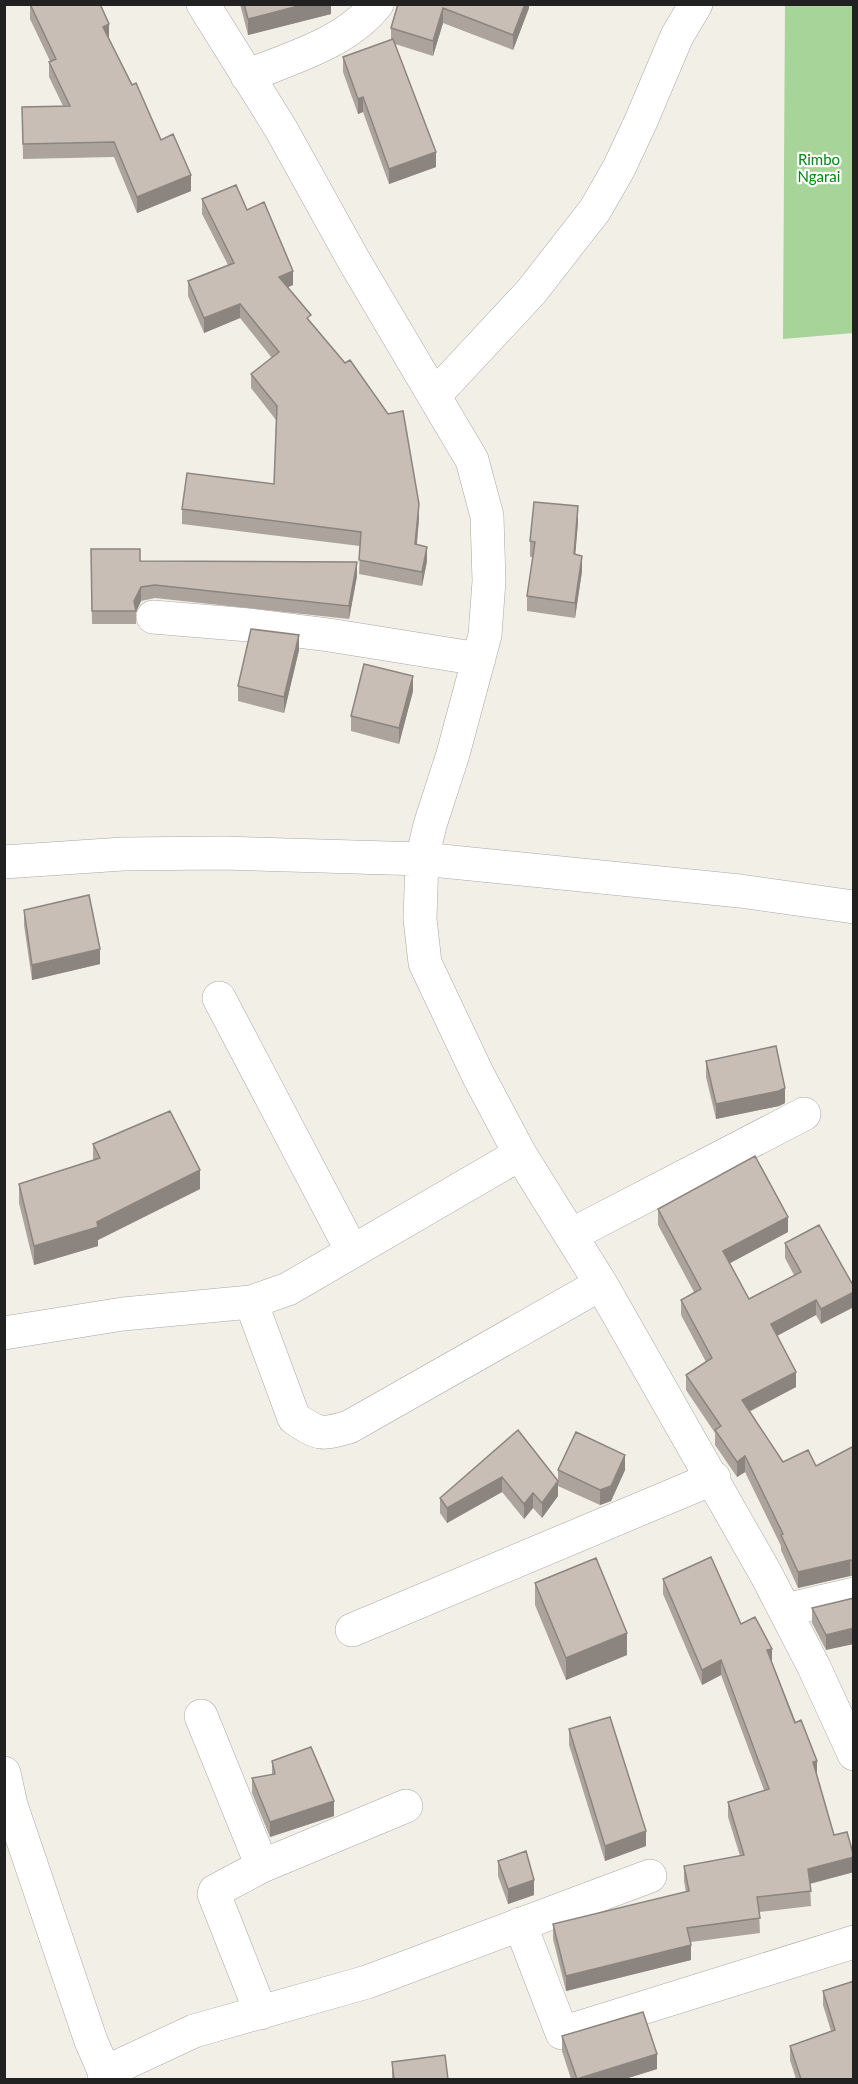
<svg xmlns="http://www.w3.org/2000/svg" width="858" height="2084" font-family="Lato,sans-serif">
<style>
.forest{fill:#a7d499}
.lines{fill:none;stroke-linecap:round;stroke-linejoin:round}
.minor-casing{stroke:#a8a8a8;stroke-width:34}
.minor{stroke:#fff;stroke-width:33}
.wall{fill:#aca39d}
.shaded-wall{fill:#8c857f}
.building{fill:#c8beb6;stroke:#8c857f;stroke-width:1.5}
.labels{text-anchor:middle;stroke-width:4.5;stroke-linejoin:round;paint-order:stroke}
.park-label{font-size:15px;fill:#048616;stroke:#fff}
</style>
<rect width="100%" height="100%" fill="#f2efe7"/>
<path class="forest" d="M 785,5 L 853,5 L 853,333 L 783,339 Z"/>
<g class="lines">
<g class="minor-casing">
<path id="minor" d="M 203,4 L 281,129 L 353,259 L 472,460 L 487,516 L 489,581 L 485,635 L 453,754 L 430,825 L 422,859 L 420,919 L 425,963 L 478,1075 L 520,1154 L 601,1284 L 766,1574 L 814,1667 L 854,1754
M 247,76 C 291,58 346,43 377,4
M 435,395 L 531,292 L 595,210 L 619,168 L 641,121 L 677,36 L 696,4
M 153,617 L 249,625 L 329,635 L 479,659
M 4,862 L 123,854 L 223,853 L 422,859 L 740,891 L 854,907
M 219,998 L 352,1251
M 571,1235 L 804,1114
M 251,1302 L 294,1418 C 319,1435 321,1435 349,1427 L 601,1284
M 4,1333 L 123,1314 L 251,1302 L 288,1289 L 520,1154
M 785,1610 L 854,1594
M 352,1630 L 714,1478
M 201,1716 L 262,1866 L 215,1891 L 214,1894 L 261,2013
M 4,1773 L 11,1805 L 91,2041 L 108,2080
M 262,1866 L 406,1806
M 520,1924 L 562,2033 L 854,1942
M 104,2073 L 194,2031 L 367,1982 L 650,1876"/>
</g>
<use href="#minor" class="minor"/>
</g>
<path class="wall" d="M 30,4 L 109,39 L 161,140 L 191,191 L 137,213 L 114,157 L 23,159 L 22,107 L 63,106 L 49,77 L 49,62 L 50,61 L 30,19 Z
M 240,4 L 331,4 L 331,14 L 248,35 Z
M 398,4 L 529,4 L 529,8 L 513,50 L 443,23 L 433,56 L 395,44 L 436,167 L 389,184 L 363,112 L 358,114 L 343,72 L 343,57 L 391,40 L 391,28 Z
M 202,199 L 247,210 L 293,285 L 288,287 L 311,323 L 419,519 L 417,545 L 427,561 L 422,586 L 359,574 L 360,546 L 182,524 L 182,509 L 274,484 L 276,420 L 251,388 L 251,374 L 272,358 L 240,318 L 204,333 L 188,296 L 188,281 L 228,265 L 202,214 Z
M 578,522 L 575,555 L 582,571 L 575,618 L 527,611 L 527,596 L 533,557 L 530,557 L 530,541 Z
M 91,549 L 140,561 L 357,576 L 349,619 L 155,598 L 141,601 L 136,612 L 136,624 L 92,624 Z
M 299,650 L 284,713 L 238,701 L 238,686 Z
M 413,691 L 399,744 L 351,731 L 351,716 Z
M 24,910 L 100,964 L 32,980 L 24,925 Z
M 706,1061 L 785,1103 L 779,1106 L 716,1119 L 706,1077 Z
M 93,1144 L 200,1189 L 98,1240 L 98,1246 L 34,1265 L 19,1203 L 19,1184 L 93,1161 Z
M 658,1209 L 788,1232 L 729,1263 L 749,1299 L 794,1275 L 785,1258 L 785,1243 L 854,1287 L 821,1324 L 816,1315 L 777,1336 L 796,1387 L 749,1412 L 783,1462 L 816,1466 L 854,1446 L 854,1576 L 850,1576 L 798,1588 L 781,1550 L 781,1546 L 745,1472 L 737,1477 L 715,1445 L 715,1433 L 686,1390 L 686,1375 L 706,1362 L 681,1315 L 681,1300 L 694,1292 L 658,1225 Z
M 518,1430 L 558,1496 L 542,1518 L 533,1508 L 524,1519 L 502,1492 L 447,1523 L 440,1513 L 440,1498 Z
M 558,1470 L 625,1470 L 611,1501 L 600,1505 L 558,1486 Z
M 663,1579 L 741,1624 L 772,1662 L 817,1775 L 834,1835 L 854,1856 L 854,1872 L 810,1884 L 811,1906 L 759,1912 L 760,1933 L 691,1942 L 691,1960 L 566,1991 L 553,1939 L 553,1924 L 686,1892 L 684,1881 L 684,1866 L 740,1856 L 728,1817 L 728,1802 L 764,1790 L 721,1675 L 702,1685 L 663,1594 Z
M 535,1583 L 627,1655 L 566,1680 L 535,1605 Z
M 854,1598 L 826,1650 L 812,1623 L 812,1608 Z
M 569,1729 L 646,1846 L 605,1861 L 569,1745 Z
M 272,1761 L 334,1816 L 270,1837 L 252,1793 L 252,1778 L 272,1775 Z
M 498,1861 L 534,1895 L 508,1904 L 498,1876 Z
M 823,1991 L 854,2079 L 796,2079 L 790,2060 L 790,2046 L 831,2031 L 823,2005 Z
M 562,2036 L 657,2069 L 625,2079 L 571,2079 L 562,2051 Z
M 392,2062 L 448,2079 L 392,2079 Z"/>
<path class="shaded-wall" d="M 306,4 L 331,4 L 331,14 L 248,35 L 248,19 Z
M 524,4 L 529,4 L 529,8 L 513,50 L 513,35 Z
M 443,8 L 443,23 L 433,56 L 433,41 Z
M 109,24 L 109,39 L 103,27 Z
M 363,97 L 363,112 L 358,114 L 358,99 Z
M 436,152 L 436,167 L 389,184 L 389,169 Z
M 191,175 L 191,191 L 137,213 L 137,197 Z
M 293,271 L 293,285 L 279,291 L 279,277 Z
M 240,304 L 240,318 L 204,333 L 204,318 Z
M 419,504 L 419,519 L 415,559 L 415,544 Z
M 578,506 L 578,522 L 574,570 L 574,554 Z
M 427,547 L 427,561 L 422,586 L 422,572 Z
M 582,556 L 582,571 L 575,618 L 575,603 Z
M 357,562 L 357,576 L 349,619 L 349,606 Z
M 141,587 L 141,601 L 136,612 L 134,601 Z
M 299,635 L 299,650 L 284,713 L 284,697 Z
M 413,676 L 413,691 L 399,744 L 399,728 Z
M 100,949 L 100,964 L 32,980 L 32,965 Z
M 785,1088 L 785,1103 L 779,1106 L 716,1119 L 716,1104 Z
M 200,1170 L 200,1189 L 98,1240 L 98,1246 L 34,1265 L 34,1246 L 97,1222 Z
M 788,1217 L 788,1232 L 723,1267 L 723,1251 Z
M 854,1292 L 854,1307 L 821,1324 L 821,1309 Z
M 816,1300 L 816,1315 L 771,1339 L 771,1324 Z
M 796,1372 L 796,1387 L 742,1415 L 742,1400 Z
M 625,1455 L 625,1470 L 611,1501 L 600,1505 L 600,1490 Z
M 745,1456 L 745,1472 L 737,1477 L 737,1462 Z
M 502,1477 L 502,1492 L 447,1523 L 447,1508 Z
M 558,1481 L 558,1496 L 542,1518 L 542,1503 Z
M 533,1493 L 533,1508 L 524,1519 L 524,1504 Z
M 850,1560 L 850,1576 L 798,1588 L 798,1572 Z
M 854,1628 L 854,1644 L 826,1650 L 826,1635 Z
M 627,1633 L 627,1655 L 566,1680 L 566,1658 Z
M 772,1649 L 772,1664 L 767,1650 Z
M 721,1660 L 721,1675 L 702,1685 L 702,1670 Z
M 817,1761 L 817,1775 L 813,1777 L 813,1762 Z
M 334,1801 L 334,1816 L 270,1837 L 270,1822 Z
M 646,1831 L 646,1846 L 605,1861 L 605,1846 Z
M 854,1857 L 854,1872 L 808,1884 L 808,1869 Z
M 534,1880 L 534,1895 L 508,1904 L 508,1889 Z
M 691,1945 L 691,1960 L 566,1991 L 566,1976 Z
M 657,2054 L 657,2069 L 625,2079 L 579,2079 Z"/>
<path class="building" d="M 30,4 L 100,4 L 109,24 L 103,27 L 132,85 L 136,83 L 161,140 L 173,134 L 191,175 L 137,197 L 114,142 L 23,144 L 22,107 L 70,106 L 49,62 L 56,59 Z
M 244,4 L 306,4 L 248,19 Z
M 398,4 L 525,4 L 513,35 L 443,8 L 433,41 L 391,28 Z
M 393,39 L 436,152 L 389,169 L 363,97 L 358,99 L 343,57 Z
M 236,185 L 247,210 L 264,202 L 293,271 L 279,277 L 311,315 L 307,318 L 345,363 L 350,360 L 388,414 L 403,411 L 419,504 L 415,544 L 427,547 L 422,572 L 359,560 L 361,532 L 182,509 L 187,473 L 274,484 L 277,406 L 251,374 L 279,352 L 240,304 L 204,318 L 188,281 L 234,263 L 202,199 Z
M 534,502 L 578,506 L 574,554 L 582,556 L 575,603 L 527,596 L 535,542 L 530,541 Z
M 91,549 L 140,549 L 140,561 L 357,562 L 349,606 L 155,585 L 141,587 L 134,601 L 136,611 L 92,611 Z
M 251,629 L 299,635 L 284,697 L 238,686 Z
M 364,664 L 413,676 L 399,728 L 351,716 Z
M 89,895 L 100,949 L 32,965 L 24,910 Z
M 776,1046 L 785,1088 L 779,1091 L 716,1104 L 706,1061 Z
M 170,1111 L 200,1170 L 97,1222 L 98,1227 L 34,1246 L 19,1184 L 100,1158 L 93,1144 Z
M 755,1156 L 788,1217 L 723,1251 L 749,1299 L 801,1272 L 785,1243 L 819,1225 L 854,1287 L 854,1292 L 821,1309 L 816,1300 L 771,1324 L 796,1372 L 742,1400 L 783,1462 L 808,1450 L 816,1466 L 854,1446 L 854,1561 L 850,1560 L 798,1572 L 781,1535 L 783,1534 L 745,1456 L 737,1462 L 715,1430 L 721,1426 L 686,1375 L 712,1358 L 681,1300 L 701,1289 L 658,1209 Z
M 518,1430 L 558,1481 L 542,1503 L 533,1493 L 524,1504 L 502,1477 L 447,1508 L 440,1498 Z
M 576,1432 L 625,1455 L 611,1486 L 600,1490 L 558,1470 Z
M 711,1557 L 741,1624 L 755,1617 L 772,1649 L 767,1650 L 795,1723 L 801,1720 L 817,1761 L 813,1762 L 834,1835 L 847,1832 L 854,1857 L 808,1869 L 811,1891 L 757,1897 L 760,1918 L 687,1928 L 691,1945 L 566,1976 L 553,1924 L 689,1891 L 684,1866 L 744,1855 L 728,1802 L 769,1789 L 721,1660 L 702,1670 L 663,1579 Z
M 596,1558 L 627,1633 L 566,1658 L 535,1583 Z
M 854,1598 L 854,1628 L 826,1635 L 812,1608 Z
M 610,1717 L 646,1831 L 605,1846 L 569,1729 Z
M 311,1747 L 334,1801 L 270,1822 L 252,1778 L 275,1774 L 272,1761 Z
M 526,1851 L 534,1880 L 508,1889 L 498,1861 Z
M 854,1981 L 854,2079 L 801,2079 L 790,2046 L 835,2030 L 823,1991 Z
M 643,2012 L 657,2054 L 577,2079 L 562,2036 Z
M 445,2055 L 448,2079 L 394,2079 L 392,2062 Z"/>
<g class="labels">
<g class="park-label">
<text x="819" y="165">Rimbo<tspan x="819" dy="17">Ngarai</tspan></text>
</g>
</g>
<rect width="858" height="2084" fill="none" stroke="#212121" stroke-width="12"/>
</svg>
